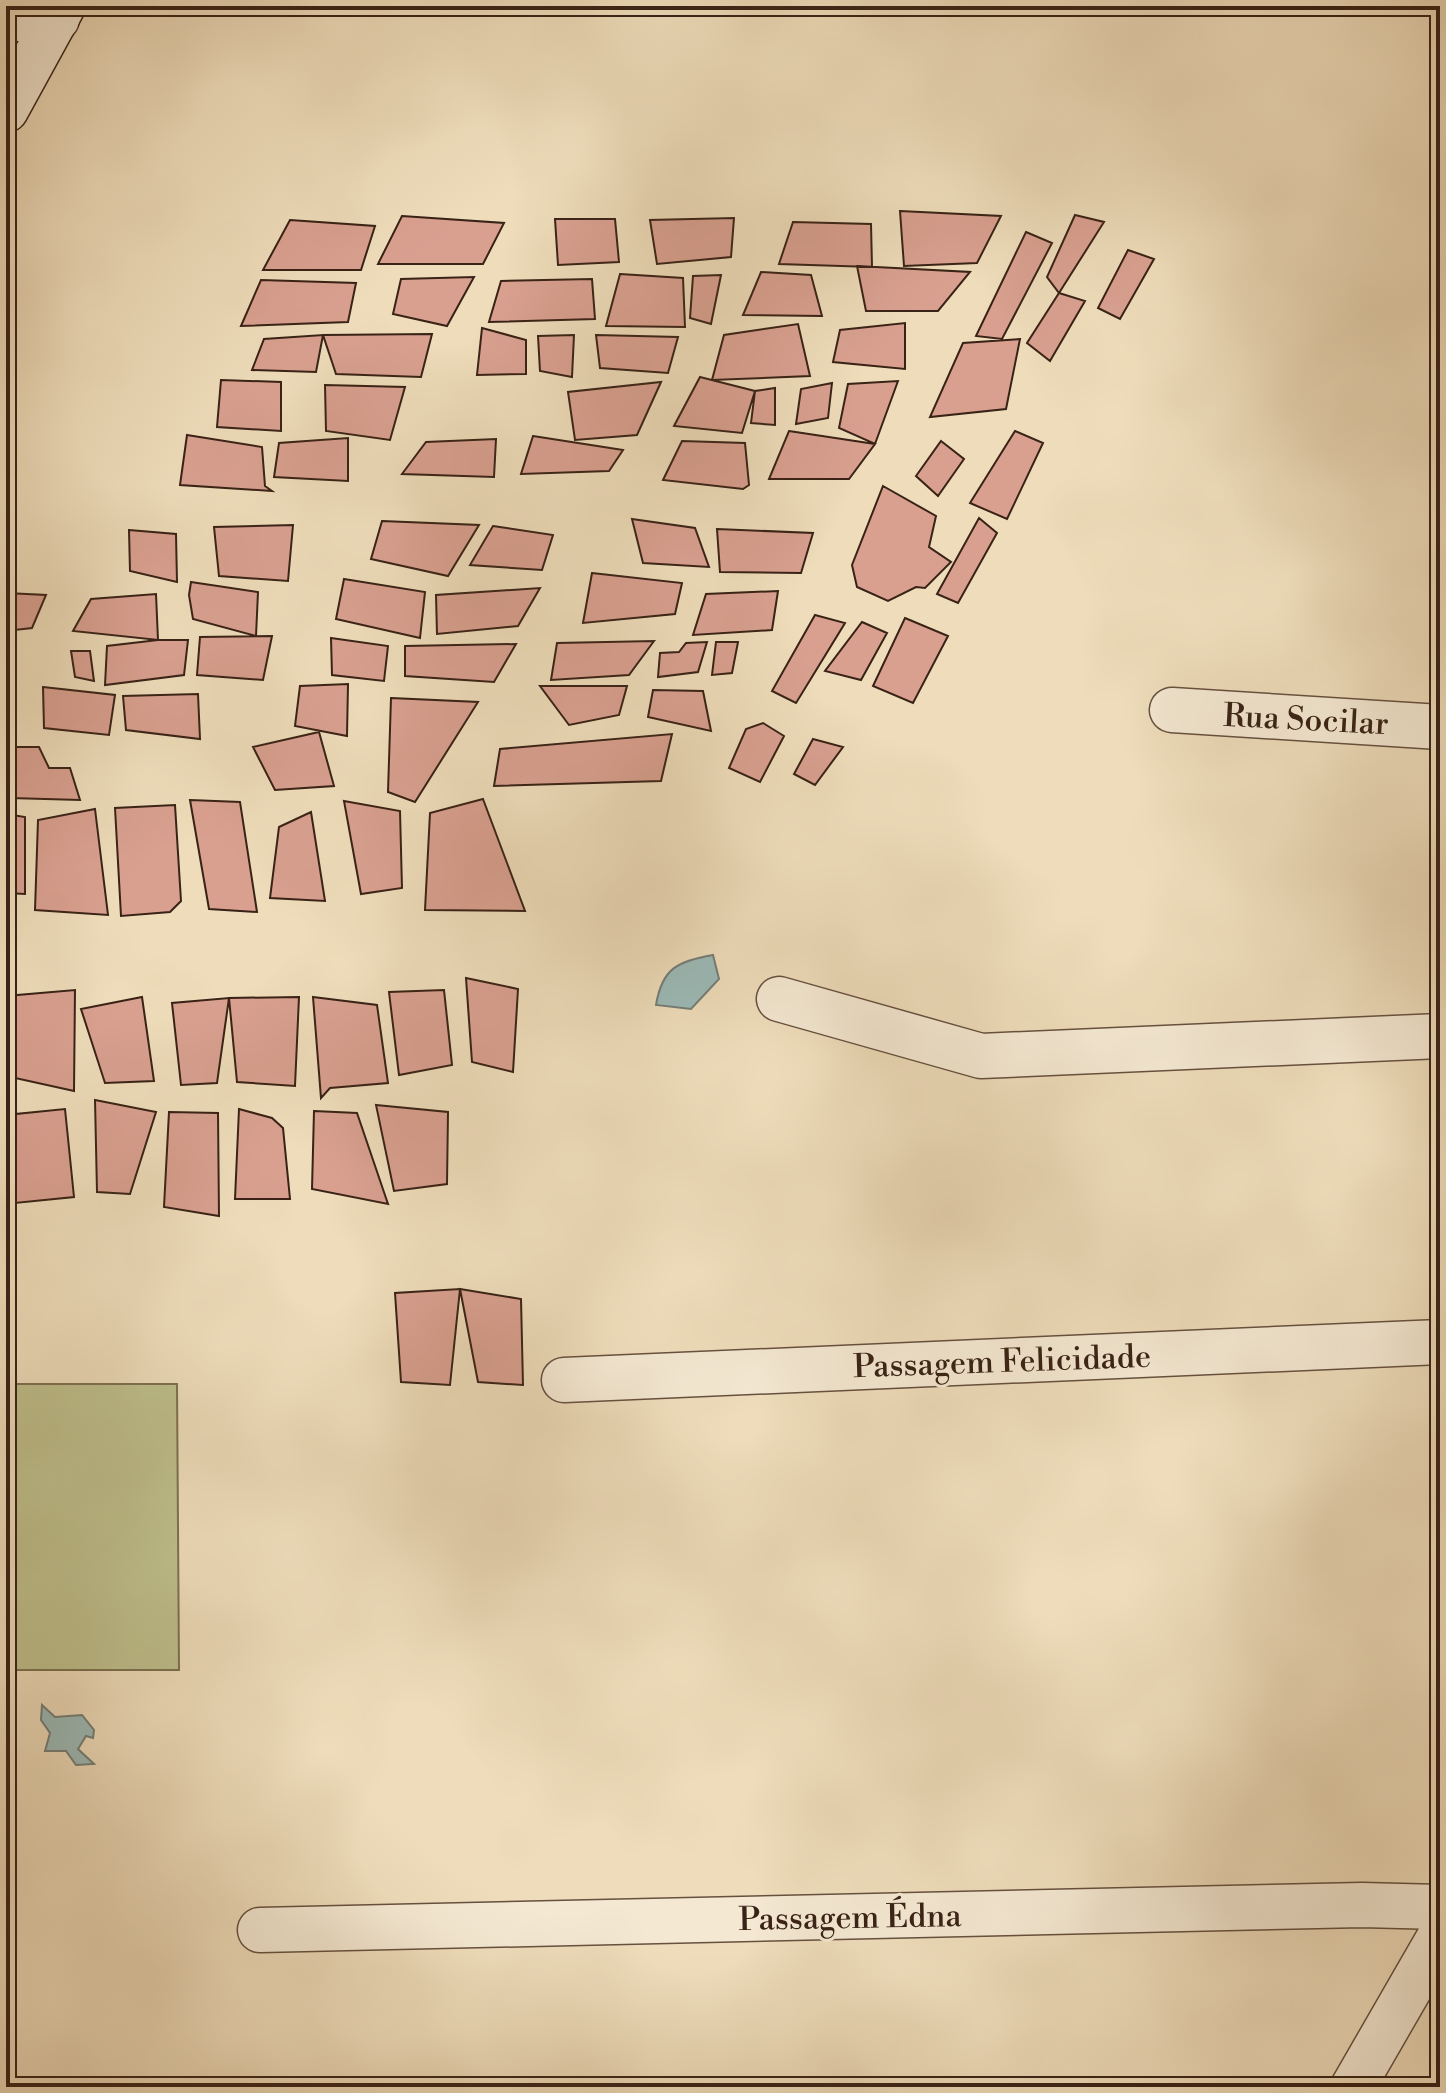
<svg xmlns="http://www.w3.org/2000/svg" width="1446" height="2093" font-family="'Libre Bodoni',serif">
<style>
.green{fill:#bebf8c;stroke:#7c7051;stroke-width:2}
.water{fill:#9bbab7;stroke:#747d77;stroke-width:2}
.building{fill:#d9a090;stroke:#392216;stroke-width:2}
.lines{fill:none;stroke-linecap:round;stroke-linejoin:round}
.street-casing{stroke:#66503f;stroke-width:47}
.secondary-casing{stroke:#392216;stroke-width:47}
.street{stroke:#f4e8d2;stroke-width:44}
.secondary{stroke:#f4e8d2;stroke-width:44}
.labels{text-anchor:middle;stroke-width:6;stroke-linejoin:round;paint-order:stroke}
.street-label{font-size:32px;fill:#392216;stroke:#f4e8d2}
</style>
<rect width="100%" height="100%" fill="#eedcba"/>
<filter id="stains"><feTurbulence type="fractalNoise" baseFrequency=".0025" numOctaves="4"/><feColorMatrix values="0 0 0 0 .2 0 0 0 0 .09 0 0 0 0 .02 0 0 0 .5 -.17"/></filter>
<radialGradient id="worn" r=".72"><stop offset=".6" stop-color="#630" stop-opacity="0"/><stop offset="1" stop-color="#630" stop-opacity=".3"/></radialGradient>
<path class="green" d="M 6,1384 L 177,1384 L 179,1670 L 6,1670 Z"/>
<path class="water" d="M 713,955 L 719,979 L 691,1009 L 656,1005 C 662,968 678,961 713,955 Z
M 42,1705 L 55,1717 L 82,1715 L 94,1730 L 93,1738 L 86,1736 L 78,1749 L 94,1764 L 76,1765 L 66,1751 L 45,1751 L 50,1733 L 41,1720 Z"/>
<path class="building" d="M 900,211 L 1001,216 L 977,263 L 904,266 Z
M 1075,215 L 1104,222 L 1059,293 L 1047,277 Z
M 402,216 L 504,223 L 483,264 L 378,264 Z
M 734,218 L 731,257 L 657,264 L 650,220 Z
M 555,219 L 615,219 L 619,262 L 558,265 Z
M 290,220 L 375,226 L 361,270 L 263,270 Z
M 793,222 L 871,224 L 872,267 L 779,264 Z
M 1026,232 L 1052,243 L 1002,339 L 976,336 Z
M 1128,250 L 1154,259 L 1120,319 L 1098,308 Z
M 857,266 L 970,272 L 938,311 L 866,311 Z
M 761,272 L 811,275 L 822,316 L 743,315 Z
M 620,274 L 683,278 L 685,327 L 606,326 Z
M 721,275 L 711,324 L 690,318 L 693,276 Z
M 474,277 L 447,326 L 393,314 L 401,279 Z
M 592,279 L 595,319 L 489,322 L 501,281 Z
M 261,280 L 356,283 L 348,322 L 241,326 Z
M 1059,293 L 1085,301 L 1050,361 L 1027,343 Z
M 905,323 L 905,369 L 833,362 L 840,330 Z
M 798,324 L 810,376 L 712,380 L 724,335 Z
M 482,328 L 526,340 L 526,374 L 477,375 Z
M 432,334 L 421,377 L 336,374 L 323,335 Z
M 323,335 L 316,372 L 252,370 L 264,339 Z
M 574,335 L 572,377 L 540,371 L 538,336 Z
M 596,335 L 678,337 L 668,373 L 600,368 Z
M 1020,339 L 1006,409 L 930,417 L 963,343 Z
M 700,377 L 755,391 L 742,433 L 674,426 Z
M 221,380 L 281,382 L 281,431 L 217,427 Z
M 898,381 L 875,444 L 839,428 L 848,384 Z
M 661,382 L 637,435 L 575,440 L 568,392 Z
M 832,383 L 828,418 L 796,424 L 801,389 Z
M 325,385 L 405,387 L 390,440 L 326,431 Z
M 775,388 L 775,425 L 751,423 L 755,391 Z
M 789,431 L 875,444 L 849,479 L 769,479 Z
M 1015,431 L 1043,443 L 1007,519 L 970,503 Z
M 187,435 L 262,447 L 265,486 L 272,491 L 180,485 Z
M 533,436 L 623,450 L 609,471 L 521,474 Z
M 348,438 L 348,481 L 274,477 L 279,443 Z
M 496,439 L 494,477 L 402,474 L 426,442 Z
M 682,441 L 745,443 L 749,485 L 743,489 L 663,480 Z
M 941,441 L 964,459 L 938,496 L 916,476 Z
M 883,486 L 936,516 L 929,547 L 951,562 L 925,588 L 916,587 L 888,601 L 857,587 L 852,565 Z
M 979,518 L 997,533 L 958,603 L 937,594 Z
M 632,519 L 695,528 L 709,567 L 643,563 Z
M 382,521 L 479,525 L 448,576 L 371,559 Z
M 293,525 L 288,581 L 219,576 L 214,527 Z
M 493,526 L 553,535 L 542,570 L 470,565 Z
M 717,529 L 813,533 L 801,573 L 720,572 Z
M 129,530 L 176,534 L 177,582 L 130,571 Z
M 592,573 L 682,583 L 675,614 L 583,623 Z
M 344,579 L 425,592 L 420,638 L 336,619 Z
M 191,582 L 258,592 L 256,636 L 193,619 L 189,595 Z
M 540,588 L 518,626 L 437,634 L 436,595 Z
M 778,591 L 772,630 L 693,635 L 706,594 Z
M 6,593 L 46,595 L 32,628 L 6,631 Z
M 156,594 L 158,640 L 73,631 L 91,599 Z
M 815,615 L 845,623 L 796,703 L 772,691 Z
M 905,618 L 948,636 L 913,703 L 873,686 Z
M 862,622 L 887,633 L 861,680 L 825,671 Z
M 272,636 L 263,680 L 197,675 L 200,637 Z
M 331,638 L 388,646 L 384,681 L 332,675 Z
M 158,640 L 188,640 L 184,675 L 105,685 L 107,646 Z
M 654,641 L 629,675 L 551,680 L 557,643 Z
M 707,642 L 698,672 L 658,677 L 660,653 L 679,652 L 686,643 Z
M 716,642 L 738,642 L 732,673 L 712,675 Z
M 516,644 L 494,682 L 405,676 L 405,646 Z
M 71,651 L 90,651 L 94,681 L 75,677 Z
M 348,684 L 347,736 L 295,726 L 300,686 Z
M 540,686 L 627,686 L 619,715 L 569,725 Z
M 43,687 L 115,695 L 109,735 L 44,728 Z
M 653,690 L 703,691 L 711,731 L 648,717 Z
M 198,694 L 200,739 L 126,730 L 123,696 Z
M 391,698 L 478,702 L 415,802 L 388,792 Z
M 763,723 L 784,736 L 760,782 L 729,768 L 746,729 Z
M 319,732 L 334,786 L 275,790 L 253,747 Z
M 672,734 L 661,781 L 494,786 L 500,749 Z
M 813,739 L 843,747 L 815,785 L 794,774 Z
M 7,747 L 39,747 L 49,768 L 70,768 L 80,800 L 10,798 Z
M 483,799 L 525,911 L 425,910 L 430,813 Z
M 190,800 L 240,802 L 257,912 L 209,909 Z
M 344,801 L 400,811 L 402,888 L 361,894 Z
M 175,805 L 181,901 L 170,912 L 121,916 L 115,808 Z
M 95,809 L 108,915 L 35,910 L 38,820 Z
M 311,812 L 325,901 L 270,898 L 279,827 Z
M 6,814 L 25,817 L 25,894 L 6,893 Z
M 466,978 L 518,989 L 513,1072 L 472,1062 Z
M 75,990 L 74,1091 L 6,1076 L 6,996 Z
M 444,990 L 452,1065 L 399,1075 L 389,992 Z
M 142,997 L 154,1081 L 105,1083 L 81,1009 Z
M 299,997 L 295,1086 L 237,1082 L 229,998 Z
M 313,997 L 377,1005 L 388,1083 L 330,1088 L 321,1098 Z
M 229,998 L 217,1083 L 181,1085 L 172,1003 Z
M 95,1100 L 156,1112 L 130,1194 L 97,1192 Z
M 376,1105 L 448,1112 L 447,1184 L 394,1191 Z
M 65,1109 L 74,1197 L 15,1203 L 6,1115 Z
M 239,1109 L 272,1118 L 283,1128 L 290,1199 L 235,1199 Z
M 314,1111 L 357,1113 L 388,1204 L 312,1189 Z
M 169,1112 L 218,1113 L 219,1216 L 164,1207 Z
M 460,1289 L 450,1385 L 401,1382 L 395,1293 Z
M 460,1289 L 521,1299 L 523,1385 L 478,1382 Z"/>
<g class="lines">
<g class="street-casing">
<path id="street" d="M 6,19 L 57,19
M 1172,710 L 1440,727
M 779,999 L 981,1056 L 1440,1036
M 564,1380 L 1440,1342
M 260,1930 L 1362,1905 L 1440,1907
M 1353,2087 L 1440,1936"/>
</g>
<g class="secondary-casing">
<path id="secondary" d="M 6,110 L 63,6"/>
</g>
<use href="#street" class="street"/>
<use href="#secondary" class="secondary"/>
</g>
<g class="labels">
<g class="street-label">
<text transform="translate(1306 719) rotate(3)" y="11">Rua Socilar</text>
<text transform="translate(1002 1361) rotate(-2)" y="11">Passagem Felicidade</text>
<text transform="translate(850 1917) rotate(-1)" y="11">Passagem Édna</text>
</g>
</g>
<rect width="1446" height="2093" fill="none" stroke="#eedcba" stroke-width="32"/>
<rect x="8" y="8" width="1430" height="2077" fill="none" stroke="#392216" stroke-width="4"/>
<rect x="16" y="16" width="1414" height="2061" fill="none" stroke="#392216" stroke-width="2"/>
<rect width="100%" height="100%" filter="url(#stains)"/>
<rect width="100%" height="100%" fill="url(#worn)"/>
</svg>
